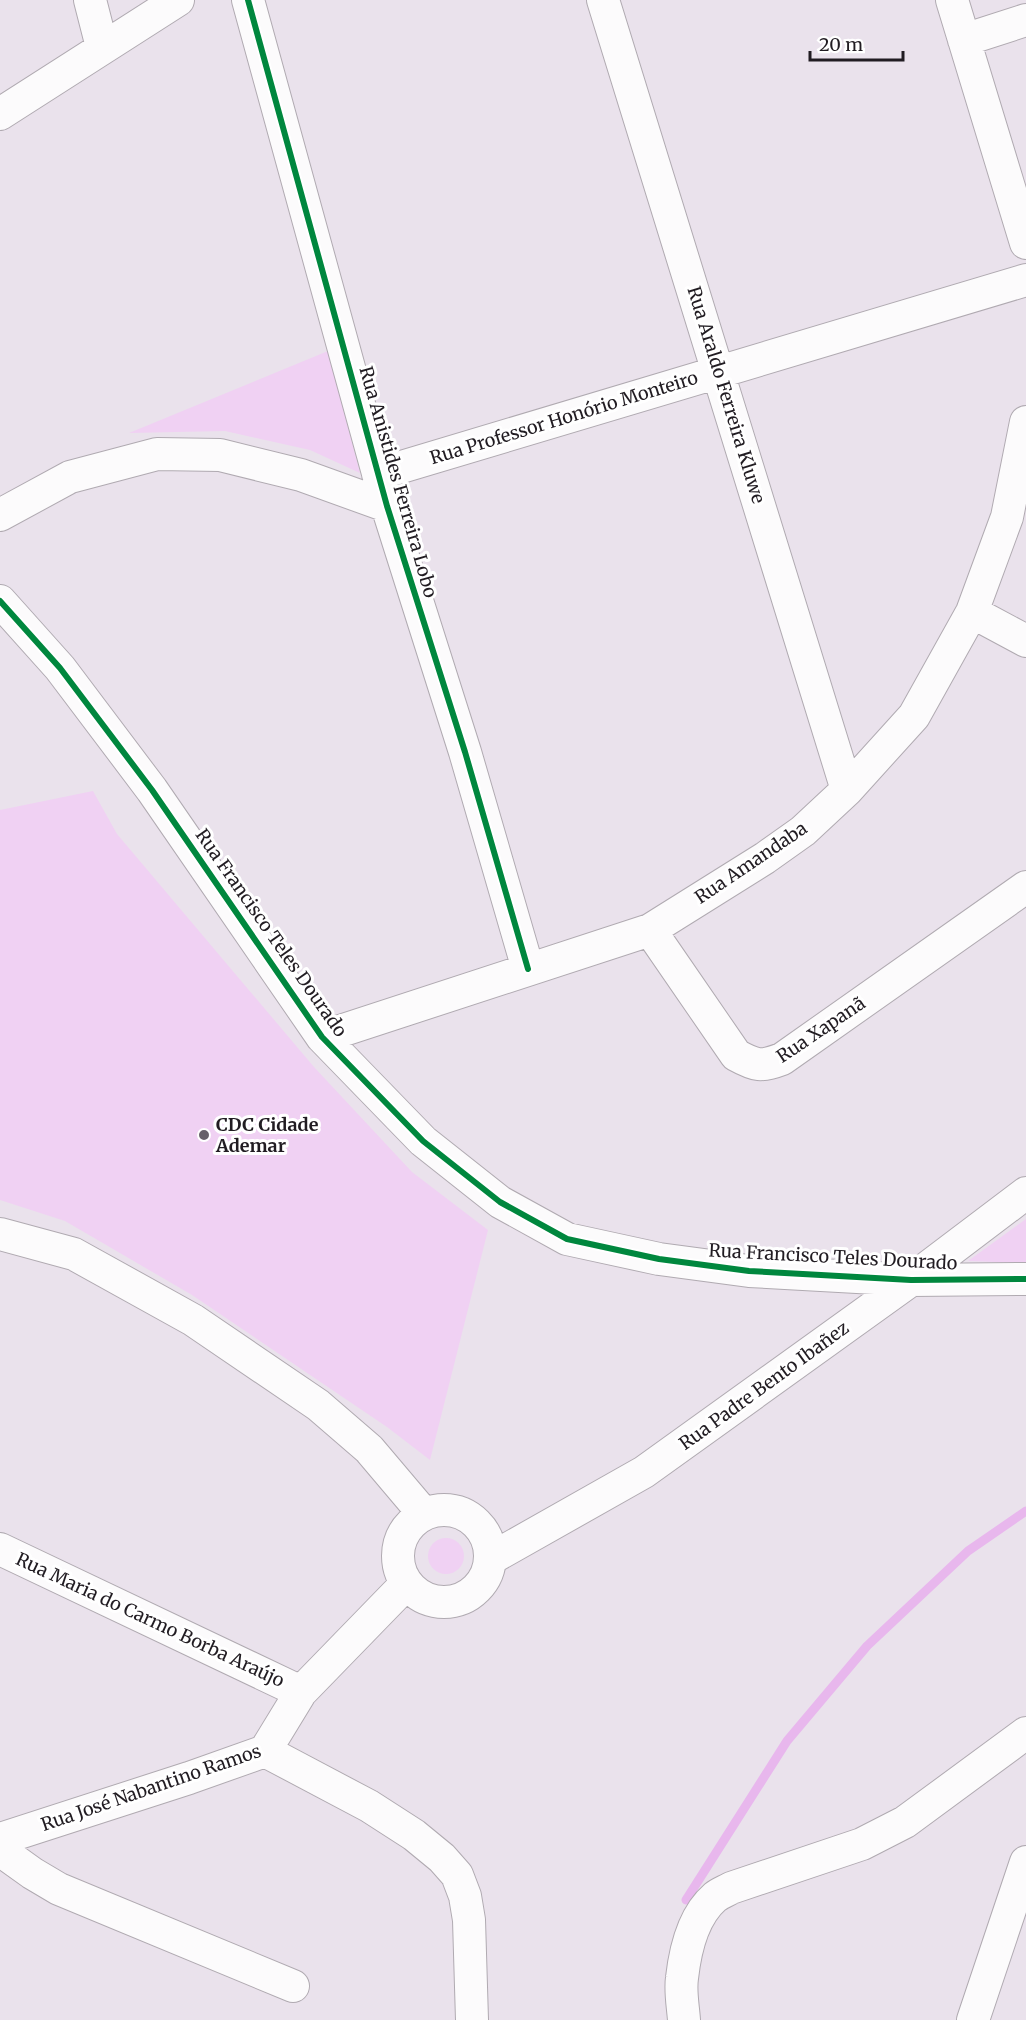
<svg xmlns="http://www.w3.org/2000/svg" width="1026" height="2020" font-family="Merriweather,serif">
<style>
.green{fill:#f0d1f3}
.lines{fill:none;stroke-linecap:round;stroke-linejoin:round}
.stream{stroke:#e8b7ed;stroke-width:9}
.street-casing{stroke:#b0aab1;stroke-width:34}
.street{stroke:#fcfbfc;stroke-width:32}
.cycleway-casing{stroke:#fff;stroke-width:10}
.cycleway{stroke:#00873e;stroke-width:6}
.poi-dot{fill:#676169;stroke:#fff;stroke-width:2}
.labels{text-anchor:middle;stroke-width:6;stroke-linejoin:round;paint-order:stroke}
.street-label{font-size:18px;fill:#211c22;stroke:#fff}
.poi-label{font-size:18px;font-weight:bold;fill:#211c22;stroke:#fff;text-anchor:start}
</style>
<rect width="100%" height="100%" fill="#eae2ec"/>
<path class="green" d="M 328,351 L 360,473 L 310,450 L 225,431 L 129,433 Z
M 93,791 L 117,834 L 314,1067 L 412,1172 L 488,1230 L 430,1460 L 387,1427 L 192,1295 L 65,1221 L 0,1200 L 0,810 Z
M 1026,1219 L 1026,1263 L 968,1261 Z
M428 1556a18 18 0 1 1 36 0a18 18 0 1 1-36 0Z"/>
<g class="lines">
<path class="stream" d="M 686,1900 L 787,1741 L 867,1646 L 968,1551 L 1026,1511"/>
<g class="street-casing">
<path id="street" d="M 90,0 L 102,47
M 248,0 L 387,506 L 465,752 L 528,969
M 603,0 L 847,790
M 952,0 L 1026,243
M 964,40 L 1026,20
M 0,114 L 178,0
M 378,474 L 1026,280
M 0,515 L 70,477 L 157,454 L 220,455 L 301,475 L 387,506
M 0,601 L 60,668 L 152,790 L 322,1037 L 423,1141 L 500,1202 L 567,1239 L 659,1259 L 749,1271 L 911,1280 L 1026,1279
M 972,612 L 1026,641
M 650,930 L 736,1055 C 756,1066 761,1067 782,1059 L 1026,887
M 322,1037 L 650,930 L 765,858 L 803,831 L 847,790 L 914,716 L 972,612 L 1007,517 L 1026,422
M 0,1234 L 74,1254 L 193,1320 L 318,1405 L 369,1449 L 424,1514
M398 1556a46 46 0 1 1 92 0a46 46 0 1 1-92 0Z
M 0,1549 L 301,1692
M 490,1559 L 644,1472 L 911,1280 L 1026,1193
M 265,1751 L 369,1806 L 414,1835 L 442,1858 L 457,1875 L 465,1896 L 469,1920 L 472,2020
M 0,1839 L 189,1778 L 265,1751 L 301,1692 L 406,1584
M 0,1850 L 32,1873 L 59,1889 L 293,1986
M 684,2020 C 683,2006 680,1991 682,1978 C 685,1951 693,1916 715,1897 C 720,1893 726,1891 731,1888 L 862,1844 L 905,1822 L 1026,1733
M 973,2020 L 1026,1862"/>
</g>
<use href="#street" class="street"/>
<g class="cycleway-casing">
<path id="cycleway" d="M 248,0 L 387,506 L 465,752 L 528,969
M 0,601 L 60,668 L 152,790 L 322,1037 L 423,1141 L 500,1202 L 567,1239 L 659,1259 L 749,1271 L 911,1280 L 1026,1279"/>
</g>
<use href="#cycleway" class="cycleway"/>
</g>
<circle class="poi-dot" cx="204" cy="1135" r="6"/>
<g class="labels">
<g class="street-label">
<text transform="translate(726 395) rotate(73)" y="6">Rua Araldo Ferreira Kluwe</text>
<text transform="translate(564 418) rotate(-17)" y="6">Rua Professor Honório Monteiro</text>
<text transform="translate(398 482) rotate(74)" y="6">Rua Anistides Ferreira Lobo</text>
<text transform="translate(751 863) rotate(-34)" y="6">Rua Amandaba</text>
<text transform="translate(271 933) rotate(55)" y="6">Rua Francisco Teles Dourado</text>
<text transform="translate(821 1030) rotate(-34)" y="6">Rua Xapanã</text>
<text transform="translate(833 1257) rotate(3)" y="6">Rua Francisco Teles Dourado</text>
<text transform="translate(764 1386) rotate(-36)" y="6">Rua Padre Bento Ibañez</text>
<text transform="translate(150 1620) rotate(25)" y="6">Rua Maria do Carmo Borba Araújo</text>
<text transform="translate(151 1788) rotate(-19)" y="6">Rua José Nabantino Ramos</text>
</g>
<g class="poi-label">
<text x="216" y="1131">CDC Cidade<tspan x="216" dy="21">Ademar</tspan></text>
</g>
</g>
<path d="M810 51v9h93v-9" fill="none" stroke="#211c22" stroke-width="3"/>
<text x="819" y="51" font-size="18" fill="#211c22" stroke="#ffffff" stroke-width="4.5" paint-order="stroke">20 m</text>
</svg>
